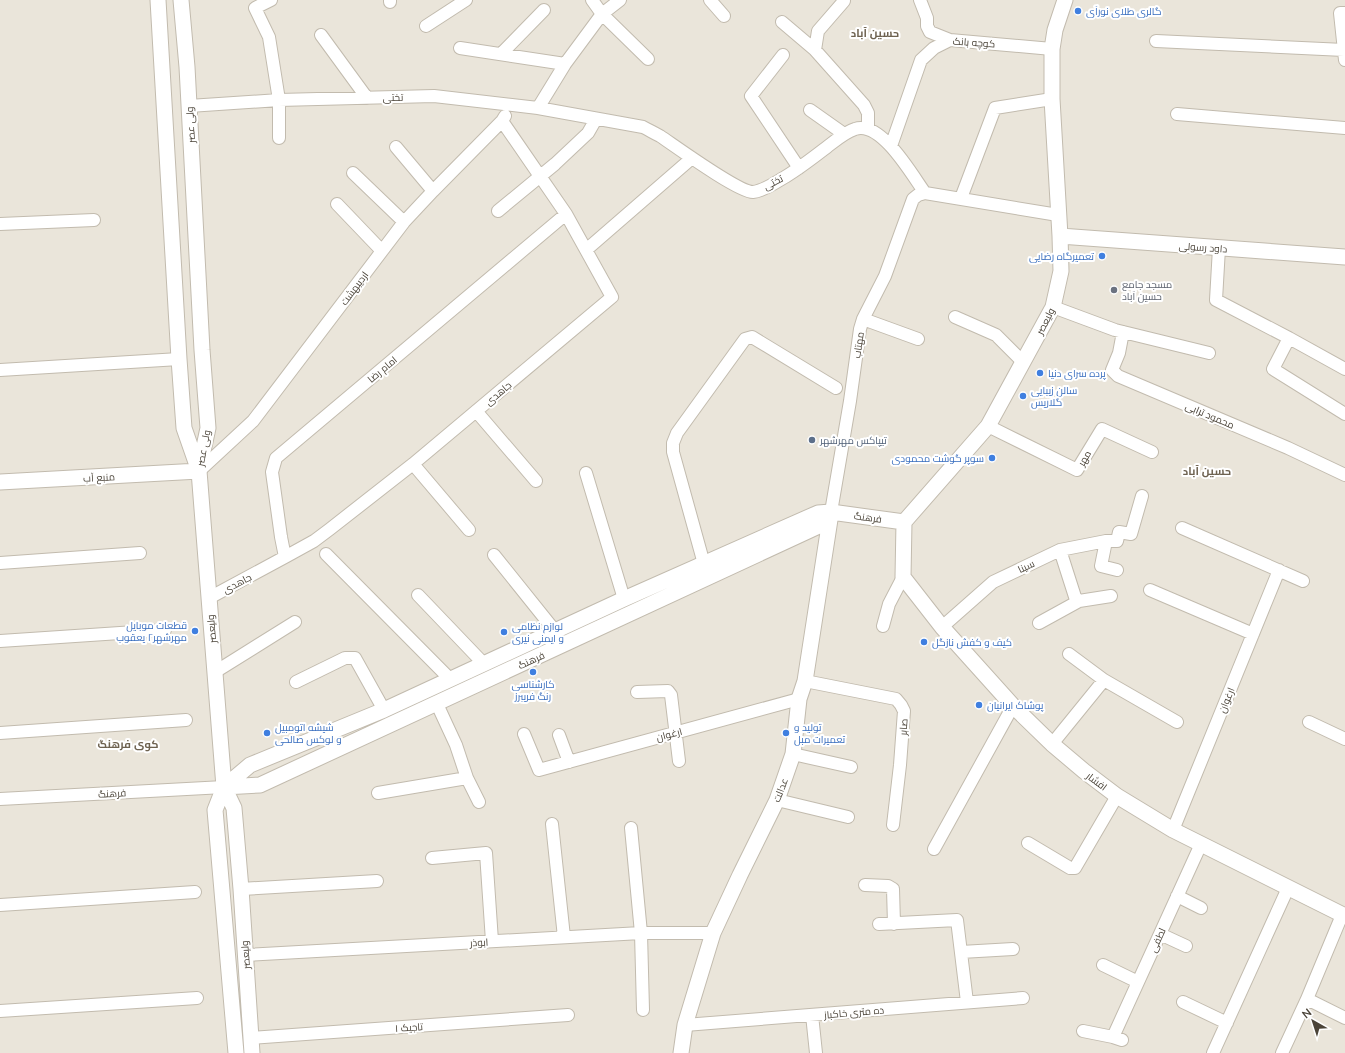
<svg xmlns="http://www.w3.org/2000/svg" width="1345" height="1053" font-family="'Nunito Sans',Cairo,sans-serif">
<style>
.residential{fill:#eae5da}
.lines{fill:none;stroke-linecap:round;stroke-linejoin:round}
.minor-casing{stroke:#c2bbae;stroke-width:14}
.tertiary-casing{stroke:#c2bbae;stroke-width:17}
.minor{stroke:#fff;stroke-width:12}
.tertiary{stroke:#fff;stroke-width:15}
.shop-dot{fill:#3f7fe0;stroke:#fff;stroke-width:1.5}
.worship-dot{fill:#6b7280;stroke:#fff;stroke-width:1.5}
.service-dot{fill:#5c6f8a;stroke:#fff;stroke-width:1.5}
.labels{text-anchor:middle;stroke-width:4;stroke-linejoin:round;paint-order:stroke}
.shop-label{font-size:10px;fill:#366cbe;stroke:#fff;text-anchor:start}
.street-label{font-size:10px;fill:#4b4439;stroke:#fff}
.worship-label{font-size:10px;fill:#5b616d;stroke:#fff;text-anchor:start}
.service-label{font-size:10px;fill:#4e5e75;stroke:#fff;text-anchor:start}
.neighbourhood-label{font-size:11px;font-weight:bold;fill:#6e6250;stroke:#fff}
</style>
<rect width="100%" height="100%" fill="#f6f3ec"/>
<path class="residential" d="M 0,0 L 1345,0 L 1345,1053 L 0,1053 Z"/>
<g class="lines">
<g class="minor-casing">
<path id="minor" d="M 271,0 L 255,8 L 269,37 L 279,100 L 279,138
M 390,0 L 390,2
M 592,0 L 602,14 L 648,59
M 710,0 L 724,16
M 920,0 L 927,18 L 927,26 L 930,32 L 950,40
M 844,1 L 818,31 L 815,50 L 864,105 L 868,113 L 868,129
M 1345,13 L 1340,13 L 1345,60
M 782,22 L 815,50
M 426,26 L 466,0
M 321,35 L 367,98
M 1156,41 L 1344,50
M 460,48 L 565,64
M 501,54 L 544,10
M 783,55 L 751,96 L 799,168
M 189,106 L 279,100 L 434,96 L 538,108 L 643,127 C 649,130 654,133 660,136 C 675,146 738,192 753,192 C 764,191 776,182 785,177 C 800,168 814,157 827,147 C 836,140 845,132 855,129 C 881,120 912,175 925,193
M 538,108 L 565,64 L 602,14 L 620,0
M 810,110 L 844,134
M 1177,114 L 1345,128
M 891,146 L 921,60 L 934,48 L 950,40 L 1052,49
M 396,147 L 433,191
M 353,173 L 404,222
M 961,198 L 995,108 L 1052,99
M 337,204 L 382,251
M 498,211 L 555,164 L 588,133 L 596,119
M 0,224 L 94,220
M 1219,248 L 1216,300 L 1289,338 L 1345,369
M 586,250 L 692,158
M 1053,307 L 1115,330 L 1209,353
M 955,317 L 996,335 L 1023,362
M 863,319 L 918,339
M 1123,332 L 1119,353 L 1112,370 L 1118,376 L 1288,448 L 1345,475
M 1289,338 L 1273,369 L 1345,414
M 0,370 L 179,359
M 476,411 L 536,481
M 988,426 L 1077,470 L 1102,429 L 1152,452
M 413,464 L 469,530
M 199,471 L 253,421 L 404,222 L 433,191 L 502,121 L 505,116
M 586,473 L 624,599
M 831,512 L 850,401 L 860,329 L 863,319 L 885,276 L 913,199 L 918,195 L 925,193 L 1058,215
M 1182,528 L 1303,581
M 1106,541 L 1101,566 L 1117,570
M 1060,550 L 1076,600 L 1079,601 L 1111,596
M 326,554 L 451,680
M 494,555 L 555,631
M 285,557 L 281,537 L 272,472 L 276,458 L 566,214
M 0,563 L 140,553
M 704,564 L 673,452 L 673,443 L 677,433 L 745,339 L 752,337 L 836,388
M 1150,590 L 1253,634
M 418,595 L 484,664
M 209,598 L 285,557 L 314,541 L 330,529 L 413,464 L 612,297 L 566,214 L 502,121
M 1039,623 L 1079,601
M 883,626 L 889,604 L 903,577
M 942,627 L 993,582 L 1060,550 L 1106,541 L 1117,541 L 1119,532 L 1131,534 L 1142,496
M 0,641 L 165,630
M 1069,654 L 1104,680 L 1177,722
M 215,672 L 295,622
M 805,681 L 896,699 L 901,705 L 904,711 L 900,765 L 893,825
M 296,682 L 345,658 L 355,658 L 384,710
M 637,692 L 668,691 L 671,695 L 679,761
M 1309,722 L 1345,739
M 0,733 L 186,720
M 524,734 L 539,770 L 799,699
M 559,735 L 569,762
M 1052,744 L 1104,680
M 793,754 L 851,767
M 467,778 L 479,802
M 378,793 L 467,778 L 456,745 L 437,704
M 0,799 L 224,787
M 777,800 L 848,817
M 552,824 L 564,937
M 631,828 L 641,933 L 643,1010
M 1173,830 L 1279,570
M 1028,843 L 1070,868 L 1075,868 L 1117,796
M 934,849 L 1013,706
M 432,858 L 486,853 L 492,941
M 865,885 L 888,886 L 893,889 L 894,924
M 241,889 L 377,881
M 1177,896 L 1201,908
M 0,905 L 195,892
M 879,924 L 957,920 L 967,1002
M 1160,934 L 1186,946
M 961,952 L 1013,949
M 245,955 L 641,933 L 713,933
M 1103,965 L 1138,982
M 1307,999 L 1345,1018
M 1183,1002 L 1227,1023
M 0,1011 L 197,998
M 812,1015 L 816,1053
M 685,1025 L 1023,998
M 1083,1031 L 1113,1037 L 1122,1040
M 1113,1037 L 1201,844
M 251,1038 L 568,1015
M 1213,1053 L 1288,888
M 1282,1053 L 1307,999 L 1342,915"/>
</g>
<g class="tertiary-casing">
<path id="tertiary" d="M 158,0 L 179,359 L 184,428 L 199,471 L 224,787 L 234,808 L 241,889 L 252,1053
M 181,0 L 187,67 L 202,350 L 208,428 L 199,470
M 1065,0 L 1055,30 L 1052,49 L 1052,99 L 1060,236 L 1061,271 L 1053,307 L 988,426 L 904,522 L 903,577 L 942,627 L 1013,706 L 1052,744 L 1084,771 L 1117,796 L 1173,830 L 1345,916
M 1060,236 L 1345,257
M 0,482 L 199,471
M 224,787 L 250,765 L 384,710 L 624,599 L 818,513 L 831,512 L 904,522
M 224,787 L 260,785 L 821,525 L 831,512
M 224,787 L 215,810 L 236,1053
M 681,1053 L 685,1025 L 713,933 L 740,875 L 777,800 L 793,754 L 799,699 L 805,681 L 831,513"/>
</g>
<use href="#minor" class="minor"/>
<use href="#tertiary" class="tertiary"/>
</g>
<g class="shop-dot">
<circle cx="1078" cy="11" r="4"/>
<circle cx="1102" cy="256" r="4"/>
<circle cx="1040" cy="373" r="4"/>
<circle cx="1023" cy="396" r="4"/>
<circle cx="992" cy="458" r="4"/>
<circle cx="195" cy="631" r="4"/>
<circle cx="504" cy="632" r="4"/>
<circle cx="924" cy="642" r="4"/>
<circle cx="533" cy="672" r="4"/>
<circle cx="979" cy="705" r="4"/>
<circle cx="267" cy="733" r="4"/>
<circle cx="786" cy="733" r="4"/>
</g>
<circle class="worship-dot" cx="1114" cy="290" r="4"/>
<circle class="service-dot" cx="812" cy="440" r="4"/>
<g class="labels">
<g class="shop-label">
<text x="1086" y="15">گالری طلای نورآی</text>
<text x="1094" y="260" text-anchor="end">تعمیرگاه رضایی</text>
<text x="1048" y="377">پرده سرای دنیا</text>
<text x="1031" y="394">سالن زیبایی<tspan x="1031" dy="12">گلاریس</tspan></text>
<text x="984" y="462" text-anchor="end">سوپر گوشت محمودی</text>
<text x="187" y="629" text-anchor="end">قطعات موبایل<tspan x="187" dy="12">مهرشهر۲ یعقوب</tspan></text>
<text x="512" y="630">لوازم نظامی<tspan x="512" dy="12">و ایمنی نیری</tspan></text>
<text x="932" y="646">کیف و کفش نازگل</text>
<text x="533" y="688" text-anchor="middle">کارشناسی<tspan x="533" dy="12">رنگ فریبرز</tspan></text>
<text x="987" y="709">پوشاک ایرانیان</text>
<text x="275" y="731">شیشه اتومبیل<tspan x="275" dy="12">و لوکس صالحی</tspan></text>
<text x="794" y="731">تولید و<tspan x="794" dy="12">تعمیرات مبل</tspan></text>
</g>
<g class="street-label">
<text transform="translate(974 42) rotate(4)" y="4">کوچه بانک</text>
<text transform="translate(393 97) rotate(-1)" y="4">تختی</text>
<text transform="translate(190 125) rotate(-93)" y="4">ولی عصر</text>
<text transform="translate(773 182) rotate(-27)" y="4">تختی</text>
<text transform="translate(1203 247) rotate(4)" y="4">داود رسولی</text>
<text transform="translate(354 288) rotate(-53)" y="4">اردیبهشت</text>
<text transform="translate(1045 321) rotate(-63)" y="4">ولیعصر</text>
<text transform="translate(858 345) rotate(-82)" y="4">مهتاب</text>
<text transform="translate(382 369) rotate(-40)" y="4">امام رضا</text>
<text transform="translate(498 393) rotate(-40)" y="4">جاهدی</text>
<text transform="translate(1210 415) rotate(23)" y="4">محمود ترابی</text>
<text transform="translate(203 448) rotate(-79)" y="4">ولی عصر</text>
<text transform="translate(1084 458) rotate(-60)" y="4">مهر</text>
<text transform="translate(99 477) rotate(-3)" y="4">منبع آب</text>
<text transform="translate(868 517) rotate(8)" y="4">فرهنگ</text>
<text transform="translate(1026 566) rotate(-26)" y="4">سینا</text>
<text transform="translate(237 583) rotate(-28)" y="4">جاهدی</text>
<text transform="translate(211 629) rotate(-95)" y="4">ولیعصر</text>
<text transform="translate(531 660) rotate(-25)" y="4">فرهنگ</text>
<text transform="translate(1226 700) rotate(-68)" y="4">ارغوان</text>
<text transform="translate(903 727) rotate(-86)" y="4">صابر</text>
<text transform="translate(669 734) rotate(-15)" y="4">ارغوان</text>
<text transform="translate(1097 781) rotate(37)" y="4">افشار</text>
<text transform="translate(780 790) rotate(-69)" y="4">عدالت</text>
<text transform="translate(112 793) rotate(-3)" y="4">فرهنگ</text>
<text transform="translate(1157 940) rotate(-66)" y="4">لطفی</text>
<text transform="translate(479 942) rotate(-3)" y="4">ابوذر</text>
<text transform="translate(245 955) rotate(-94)" y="4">ولیعصر</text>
<text transform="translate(854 1012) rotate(-5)" y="4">ده متری خاکباز</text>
<text transform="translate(409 1027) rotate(-4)" y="4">تاجیک ۱</text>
</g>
<g class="worship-label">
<text x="1122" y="288">مسجد جامع<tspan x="1122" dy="12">حسین آباد</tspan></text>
</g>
<g class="service-label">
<text x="820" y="444">تیپاکس مهرشهر</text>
</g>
<g class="neighbourhood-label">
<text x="875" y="37">حسین آباد</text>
<text x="1207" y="475">حسین آباد</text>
<text x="128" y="748">کوی فرهنگ</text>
</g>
</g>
<g transform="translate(1313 1021) rotate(321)" stroke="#ffffff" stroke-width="3" paint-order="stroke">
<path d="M0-3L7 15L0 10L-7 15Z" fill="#4b4439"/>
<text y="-6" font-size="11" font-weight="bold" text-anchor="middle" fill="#4b4439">N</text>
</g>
</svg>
